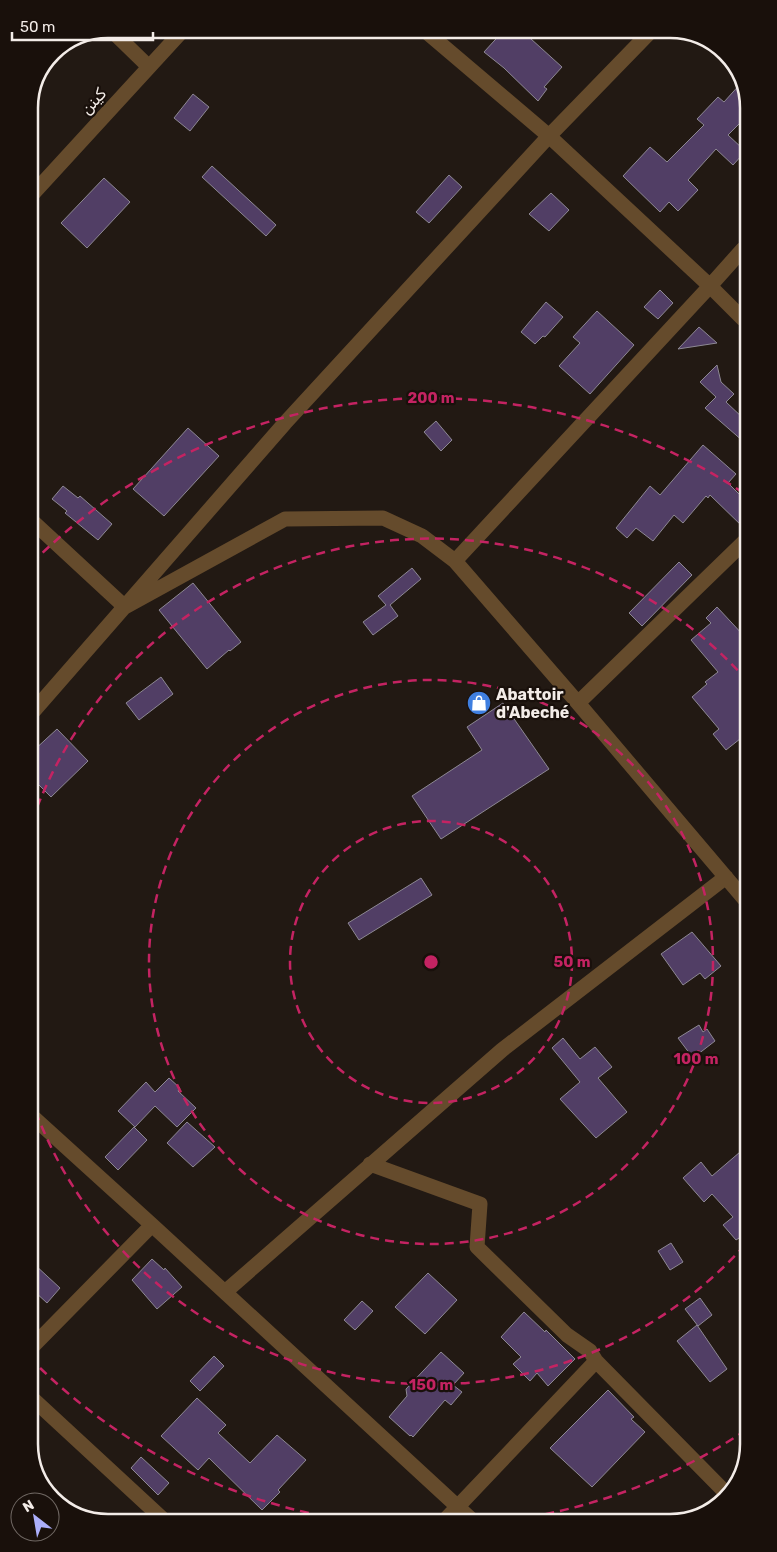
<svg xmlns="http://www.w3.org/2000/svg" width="777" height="1552" font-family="Rubik,'Noto Naskh Arabic',sans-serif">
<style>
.building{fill:#513e65;stroke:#8d8893}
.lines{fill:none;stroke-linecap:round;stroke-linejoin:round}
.minor{stroke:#654b2c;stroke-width:15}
.ring{fill:none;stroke:#c42362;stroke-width:2.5;stroke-dasharray:9 6}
.labels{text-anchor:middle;stroke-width:4.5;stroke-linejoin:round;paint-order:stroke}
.street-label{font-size:16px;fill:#f3ece8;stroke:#19100b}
.poi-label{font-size:16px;font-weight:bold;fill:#f3ece8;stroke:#19100b;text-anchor:start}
.rim{fill:none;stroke:#f3ece8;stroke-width:2.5}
.centre{fill:#c42362;stroke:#19100b;stroke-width:2.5}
.ring-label{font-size:15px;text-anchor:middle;font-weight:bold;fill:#c42362;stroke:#19100b;stroke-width:4.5;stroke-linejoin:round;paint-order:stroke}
</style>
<rect width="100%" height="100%" fill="#221913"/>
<path class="building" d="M 505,29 L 520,29 L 562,67 L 544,87 L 547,89 L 538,101 L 504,68 L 484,52 Z
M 742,82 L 743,120 L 728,135 L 743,149 L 743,154 L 733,165 L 716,149 L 688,180 L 698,190 L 678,211 L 669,202 L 660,212 L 623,176 L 650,147 L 667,162 L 704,125 L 697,119 L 718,97 L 724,102 Z
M 193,94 L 209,107 L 190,131 L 174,118 Z
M 212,166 L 276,225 L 266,236 L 202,177 Z
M 449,175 L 462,187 L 429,223 L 416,212 Z
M 104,178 L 130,202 L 87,248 L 61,223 Z
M 551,193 L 569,210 L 549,231 L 529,214 Z
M 660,290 L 673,303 L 658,319 L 644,307 Z
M 546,302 L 563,317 L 545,337 L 543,336 L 535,344 L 521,332 Z
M 597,311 L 634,345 L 590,394 L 559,366 L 580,343 L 573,337 Z
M 699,327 L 717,343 L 678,349 Z
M 717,365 L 721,382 L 734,394 L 726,402 L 744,419 L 744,442 L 705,408 L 716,397 L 700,382 Z
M 436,421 L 452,440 L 441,451 L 424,432 Z
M 188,428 L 219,456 L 164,516 L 133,489 Z
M 703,445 L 736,474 L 728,483 L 744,499 L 744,528 L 710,495 L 708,498 L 706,496 L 683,523 L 674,515 L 653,541 L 636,528 L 627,538 L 616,528 L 650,486 L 660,495 Z
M 63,486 L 78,498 L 80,496 L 112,524 L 98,540 L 65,513 L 67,511 L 52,499 Z
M 679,562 L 692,575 L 642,626 L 629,613 Z
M 412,568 L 421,579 L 390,605 L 398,616 L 373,635 L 363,622 L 386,605 L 378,596 Z
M 193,583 L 241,642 L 230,651 L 229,650 L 207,669 L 159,610 Z
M 717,607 L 745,637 L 745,735 L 726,750 L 713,734 L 719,729 L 692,697 L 707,684 L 705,682 L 718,672 L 691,640 L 711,623 L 706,618 Z
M 161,677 L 173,694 L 139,720 L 126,703 Z
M 503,703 L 549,769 L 441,839 L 412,796 L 482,750 L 467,727 Z
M 57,729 L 88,761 L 51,797 L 32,778 L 32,752 Z
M 421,878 L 432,895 L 359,940 L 348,923 Z
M 692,932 L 721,966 L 705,979 L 700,973 L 683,985 L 661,954 Z
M 699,1025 L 703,1032 L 707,1029 L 715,1041 L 693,1058 L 678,1038 Z
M 563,1038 L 580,1059 L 595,1047 L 612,1067 L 598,1078 L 627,1112 L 596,1138 L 560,1099 L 580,1082 L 552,1048 Z
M 169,1078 L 180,1088 L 178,1091 L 196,1108 L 177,1127 L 155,1106 L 135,1127 L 118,1111 L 146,1082 L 155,1092 Z
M 187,1122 L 215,1147 L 193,1167 L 167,1143 Z
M 134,1127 L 147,1140 L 118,1170 L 105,1157 Z
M 747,1146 L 747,1233 L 736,1240 L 723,1225 L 733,1217 L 712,1194 L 704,1202 L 683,1178 L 701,1162 L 712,1176 Z
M 671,1243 L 683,1262 L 670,1270 L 658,1251 Z
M 152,1259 L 164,1270 L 165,1268 L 182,1287 L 157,1309 L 132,1280 Z
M 34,1264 L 60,1288 L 47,1303 L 34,1291 Z
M 428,1273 L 457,1300 L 425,1334 L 395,1307 Z
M 700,1298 L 712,1315 L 698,1326 L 685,1309 Z
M 362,1301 L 373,1311 L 355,1330 L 344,1320 Z
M 524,1312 L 545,1332 L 546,1330 L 575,1359 L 548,1386 L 537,1373 L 530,1381 L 513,1364 L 521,1357 L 501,1337 Z
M 697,1325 L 727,1369 L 710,1382 L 677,1341 Z
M 441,1352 L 464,1373 L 453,1385 L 462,1392 L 451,1405 L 445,1400 L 413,1437 L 411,1435 L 410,1436 L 389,1417 L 407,1396 L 406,1389 Z
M 214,1356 L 224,1366 L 200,1391 L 190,1381 Z
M 608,1390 L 634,1417 L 631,1419 L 645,1432 L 592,1487 L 550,1448 Z
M 197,1398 L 226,1425 L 218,1433 L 250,1463 L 277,1435 L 306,1460 L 278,1490 L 280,1492 L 262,1510 L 209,1458 L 198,1470 L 161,1436 Z
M 141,1457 L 169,1483 L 158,1495 L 131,1468 Z"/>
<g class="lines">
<path class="minor" d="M 110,29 L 148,66
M 423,29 L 549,136 L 710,286 L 743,249
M 29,198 L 184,29
M 31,520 L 125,607 L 285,519 L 383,518 L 422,536 L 455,561 L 578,703 L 746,901
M 455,561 L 710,286 L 743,319
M 578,703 L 744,542
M 31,714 L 285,423 L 549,136 L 653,29
M 33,1117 L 152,1225 L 472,1520
M 370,1164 L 480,1204 L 477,1247 L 567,1335 L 590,1351 L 596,1361 L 445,1520
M 225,1292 L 502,1050 L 726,877
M 34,1345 L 152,1225
M 596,1361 L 725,1492
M 34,1400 L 166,1522"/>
</g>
<g class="ring">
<circle cx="431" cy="962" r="141"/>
<circle cx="431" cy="962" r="282"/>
<path d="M745 1245A423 423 0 0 1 34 1107M32 821A423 423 0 0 1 743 676"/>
<path d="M746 1430A564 564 0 0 1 519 1519M353 1521A564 564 0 0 1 36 1364M32 563A564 564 0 0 1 742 492"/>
</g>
<defs>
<g id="shop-disc" transform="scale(1.25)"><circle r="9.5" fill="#3f7fe0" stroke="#19100b"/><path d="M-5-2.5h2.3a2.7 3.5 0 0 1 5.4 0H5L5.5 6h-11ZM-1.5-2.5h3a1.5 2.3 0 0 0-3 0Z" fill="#fff"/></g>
</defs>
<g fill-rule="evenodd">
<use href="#shop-disc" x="479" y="703"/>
</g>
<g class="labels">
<g class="street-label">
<text transform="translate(93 101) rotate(-48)" y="6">كينن</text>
</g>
<g class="poi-label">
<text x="496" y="700">Abattoir<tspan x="496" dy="18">d'Abeché</tspan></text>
</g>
</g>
<path d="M0 0H777V1552H0ZM108 38H670A70 70 0 0 1 740 108V1444A70 70 0 0 1 670 1514H108A70 70 0 0 1 38 1444V108A70 70 0 0 1 108 38Z" fill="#19100b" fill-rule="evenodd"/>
<path class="rim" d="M108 38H670A70 70 0 0 1 740 108V1444A70 70 0 0 1 670 1514H108A70 70 0 0 1 38 1444V108A70 70 0 0 1 108 38Z"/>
<circle cx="431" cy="962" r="8" class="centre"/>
<g class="ring-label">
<text x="431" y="403">200 m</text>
<text x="572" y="967">50 m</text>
<text x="696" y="1064">100 m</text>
<text x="431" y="1390">150 m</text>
</g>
<g transform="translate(35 1517) rotate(329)"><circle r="24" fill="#19100b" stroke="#706863"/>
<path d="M0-4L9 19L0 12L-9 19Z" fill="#acaffb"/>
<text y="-8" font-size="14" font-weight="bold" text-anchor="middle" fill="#f3ece8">N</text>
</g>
<path d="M12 32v8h141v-8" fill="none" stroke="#f3ece8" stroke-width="2.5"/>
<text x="20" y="32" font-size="15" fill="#f3ece8" stroke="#19100b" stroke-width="4" paint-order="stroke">50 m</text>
</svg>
